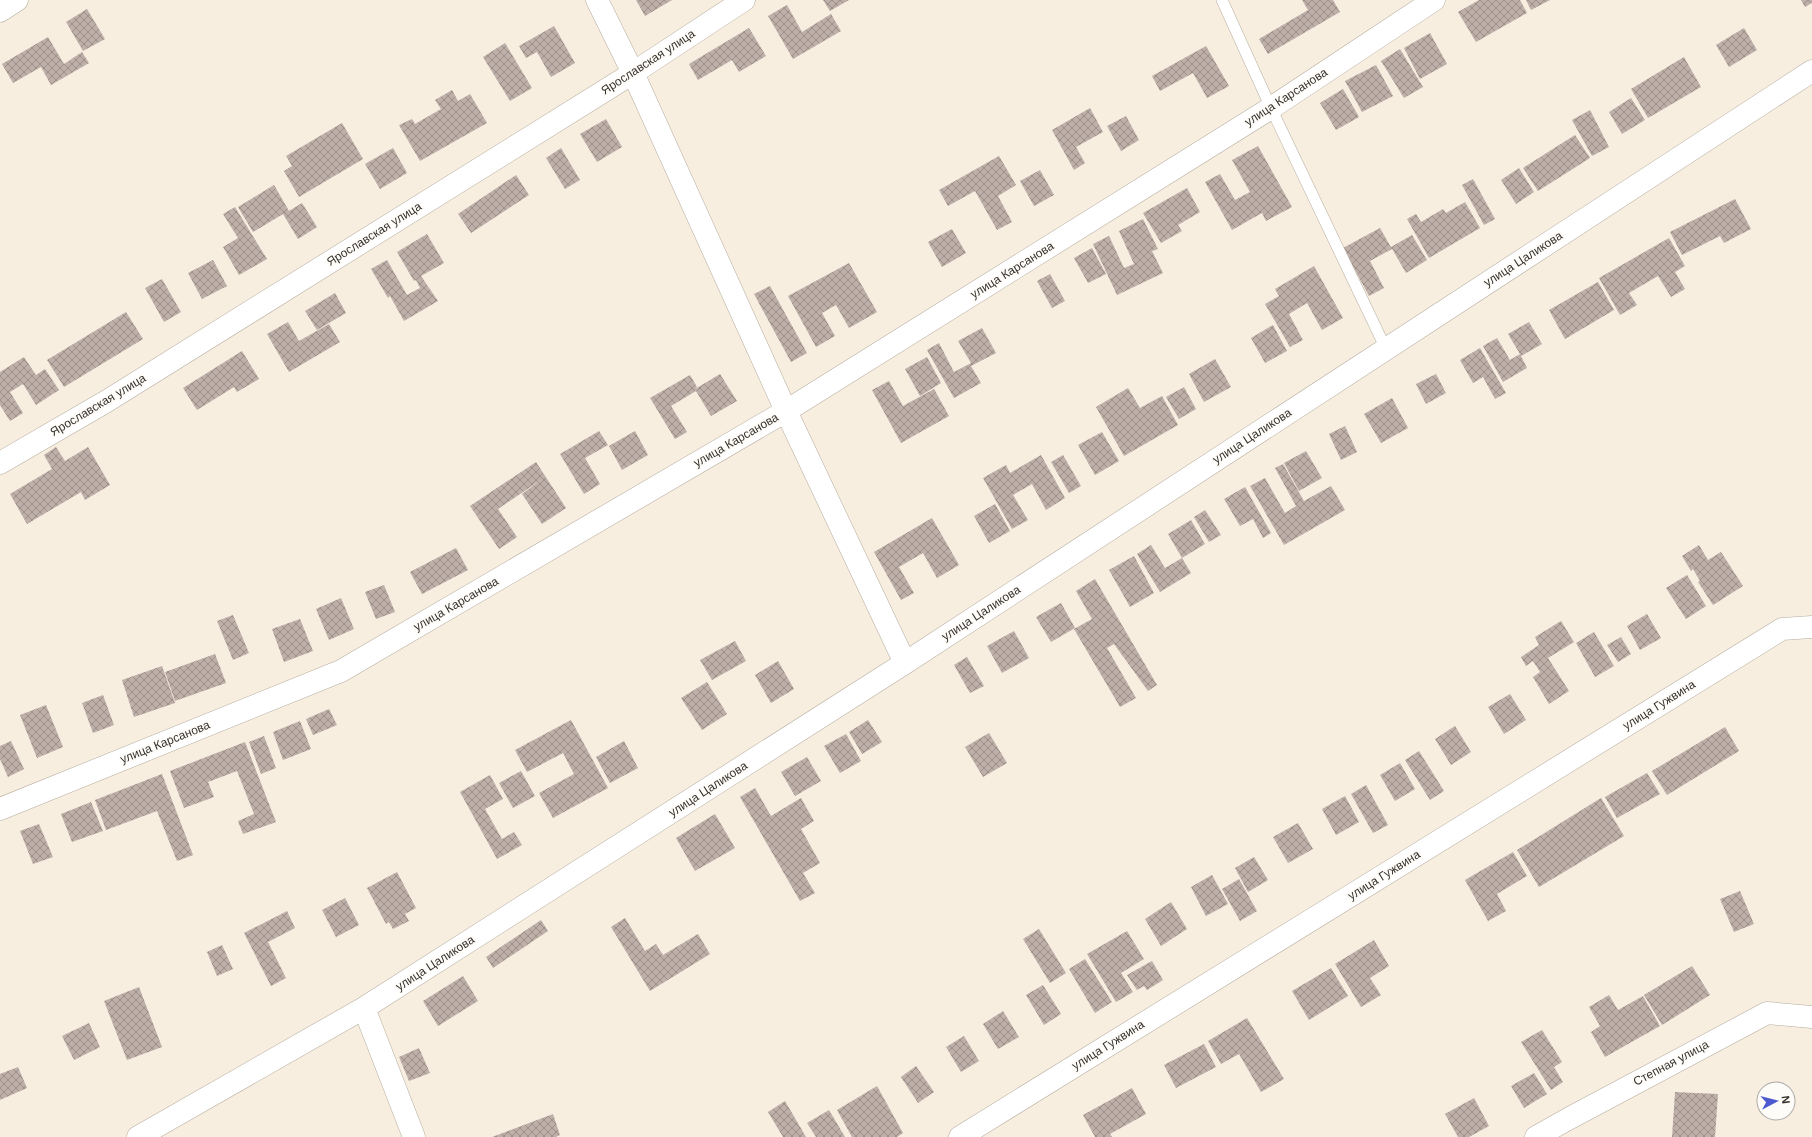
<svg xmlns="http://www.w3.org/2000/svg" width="1812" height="1137" font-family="Helvetica,sans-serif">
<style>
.building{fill:url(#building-cross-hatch)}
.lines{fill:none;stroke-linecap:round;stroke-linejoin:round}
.lane-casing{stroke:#b5ac9f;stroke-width:12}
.street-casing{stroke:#b5ac9f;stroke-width:23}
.lane{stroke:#fff;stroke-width:11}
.street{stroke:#fff;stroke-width:22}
.labels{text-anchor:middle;stroke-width:4;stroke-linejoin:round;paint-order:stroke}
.street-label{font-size:12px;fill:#35312c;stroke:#fefcf9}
</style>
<defs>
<pattern id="building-cross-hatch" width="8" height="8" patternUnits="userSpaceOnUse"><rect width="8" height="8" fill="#bfafa9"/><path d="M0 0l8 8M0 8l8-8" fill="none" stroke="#9c8f8a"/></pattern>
</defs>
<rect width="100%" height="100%" fill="#f7eee0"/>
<path class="building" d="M 636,0 L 672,0 L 645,16 Z
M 823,0 L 849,0 L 830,11 Z
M 1302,0 L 1333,0 L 1340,12 L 1268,54 L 1259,39 L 1308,10 Z
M 1479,0 L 1520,0 L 1527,13 L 1476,42 L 1458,12 Z
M 1526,0 L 1550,0 L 1531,10 Z
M 1801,0 L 1812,0 L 1812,3 L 1805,7 Z
M 787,5 L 802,32 L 831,14 L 841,31 L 793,59 L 768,16 Z
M 87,9 L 105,39 L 83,51 L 66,22 Z
M 554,26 L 575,63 L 551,77 L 537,52 L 526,58 L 519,46 Z
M 749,28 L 766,56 L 739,72 L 732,60 L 698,80 L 689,64 Z
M 1744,28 L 1757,50 L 1729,67 L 1716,45 Z
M 1430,33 L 1447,64 L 1420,79 L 1404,48 Z
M 48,37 L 64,64 L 82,52 L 89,63 L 51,85 L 41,67 L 13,83 L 2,64 Z
M 505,43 L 532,88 L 510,101 L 483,57 Z
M 1206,46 L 1229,86 L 1207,98 L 1193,73 L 1160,91 L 1152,76 Z
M 1400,49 L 1423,87 L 1404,98 L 1381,61 Z
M 1684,57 L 1701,87 L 1648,118 L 1631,89 Z
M 1376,65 L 1393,96 L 1362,112 L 1345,81 Z
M 1343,89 L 1359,117 L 1336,130 L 1320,103 Z
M 452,90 L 458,101 L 470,94 L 487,123 L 420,161 L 399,125 L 412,119 L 415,124 L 441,109 L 435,100 Z
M 1631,98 L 1645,120 L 1622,134 L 1609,112 Z
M 1090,108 L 1103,132 L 1076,147 L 1085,163 L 1074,170 L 1052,130 Z
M 1590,110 L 1609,147 L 1592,156 L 1572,120 Z
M 1126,116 L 1139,140 L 1121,151 L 1107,126 Z
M 606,119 L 622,147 L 597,162 L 580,134 Z
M 342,123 L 363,159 L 299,197 L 284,171 L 292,166 L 286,156 Z
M 1575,135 L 1590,158 L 1538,191 L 1523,168 Z
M 1258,146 L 1292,207 L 1266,221 L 1262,213 L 1232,230 L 1205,182 L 1220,174 L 1235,200 L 1250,192 L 1232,160 Z
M 393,148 L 407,173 L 380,189 L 365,164 Z
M 561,148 L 580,180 L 565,189 L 546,158 Z
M 999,156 L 1016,185 L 998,196 L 1012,222 L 997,230 L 975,191 L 948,206 L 939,190 Z
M 1519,168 L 1534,192 L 1516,204 L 1501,180 Z
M 1040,170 L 1054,195 L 1034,206 L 1020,181 Z
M 516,175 L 529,195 L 471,233 L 458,214 Z
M 1473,179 L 1495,219 L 1484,225 L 1462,185 Z
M 274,185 L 289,211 L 302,203 L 317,227 L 298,239 L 283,214 L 253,232 L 238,207 Z
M 1187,188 L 1200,212 L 1178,225 L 1182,231 L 1161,243 L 1143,213 Z
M 1735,199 L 1751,229 L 1724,243 L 1720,236 L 1682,255 L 1670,232 Z
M 1465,202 L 1480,228 L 1429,258 L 1407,219 L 1416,214 L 1421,222 L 1443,209 L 1446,213 Z
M 235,207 L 267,259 L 239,275 L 223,247 L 238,238 L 223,214 Z
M 1143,219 L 1158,249 L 1152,251 L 1163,273 L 1117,295 L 1093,244 L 1109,236 L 1124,268 L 1134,264 L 1119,231 Z
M 1380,228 L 1392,249 L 1370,261 L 1384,288 L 1369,296 L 1343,248 Z
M 952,229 L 966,253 L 942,267 L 928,242 Z
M 427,234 L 444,263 L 421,276 L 438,301 L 404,321 L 390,296 L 388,298 L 371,269 L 387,260 L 407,295 L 420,288 L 416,280 L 414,281 L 397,252 Z
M 1412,235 L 1427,260 L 1406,273 L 1391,247 Z
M 1669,238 L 1685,266 L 1675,272 L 1685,289 L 1671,297 L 1658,276 L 1629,293 L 1637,305 L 1620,315 L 1599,278 Z
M 1092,248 L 1106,274 L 1088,283 L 1074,258 Z
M 213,260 L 227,286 L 202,299 L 188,273 Z
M 849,263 L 877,312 L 849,328 L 836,305 L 822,313 L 835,336 L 816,347 L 788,296 Z
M 1314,266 L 1343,318 L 1322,330 L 1307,303 L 1289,314 L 1303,340 L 1290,347 L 1265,304 L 1279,296 L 1275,289 Z
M 1050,274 L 1065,301 L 1052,308 L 1037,281 Z
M 162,279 L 181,312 L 164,322 L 145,288 Z
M 1598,282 L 1614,310 L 1565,339 L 1549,310 Z
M 770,286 L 807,353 L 791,362 L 754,294 Z
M 335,293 L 346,313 L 317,330 L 305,311 Z
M 126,312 L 143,339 L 64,387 L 47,360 Z
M 288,322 L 299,341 L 329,324 L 340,342 L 289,372 L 267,334 Z
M 1529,322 L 1542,344 L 1521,356 L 1527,368 L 1503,382 L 1483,346 L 1497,338 L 1510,360 L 1520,354 L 1508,334 Z
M 1273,325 L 1287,351 L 1265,363 L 1251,338 Z
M 982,328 L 996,353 L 971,366 L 981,383 L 954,398 L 927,350 L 939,343 L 954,372 L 971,363 L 958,341 Z
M 1480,348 L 1506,393 L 1495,399 L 1483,377 L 1473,383 L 1460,360 Z
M 242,351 L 259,379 L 237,392 L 234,387 L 197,410 L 183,388 Z
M 24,357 L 36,375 L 45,369 L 59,390 L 36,405 L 23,384 L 10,392 L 23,413 L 10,421 L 0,405 L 0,372 Z
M 927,357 L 941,383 L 920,396 L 905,369 Z
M 1215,359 L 1231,387 L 1204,402 L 1189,374 Z
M 720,374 L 737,401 L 711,416 L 696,391 L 671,406 L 687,432 L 675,439 L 650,398 L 690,375 L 697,387 L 695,389 Z
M 1436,374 L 1446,393 L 1426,404 L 1416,384 Z
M 889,381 L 903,406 L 934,389 L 949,416 L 901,443 L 872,390 Z
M 1184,387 L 1196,409 L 1179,419 L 1166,397 Z
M 1128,388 L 1140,408 L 1162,396 L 1178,425 L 1124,456 L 1096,407 Z
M 1392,398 L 1408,428 L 1381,443 L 1364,414 Z
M 1345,426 L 1357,452 L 1341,460 L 1329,434 Z
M 599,431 L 608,445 L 585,458 L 600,484 L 584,494 L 560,454 Z
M 635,431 L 648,455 L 622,470 L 609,446 Z
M 1102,432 L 1119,461 L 1095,475 L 1078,445 Z
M 56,447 L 65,461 L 88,447 L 110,485 L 85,500 L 81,492 L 27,524 L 10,494 L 52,469 L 44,455 Z
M 1306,451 L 1322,478 L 1299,491 L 1284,463 Z
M 1041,455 L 1065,498 L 1046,510 L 1032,484 L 1013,495 L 1028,520 L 1012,529 L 983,478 L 1006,465 L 1010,473 Z
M 1063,455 L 1081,486 L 1069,493 L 1051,462 Z
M 536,462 L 566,508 L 542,524 L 522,494 L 542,479 L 498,509 L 517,537 L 499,549 L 470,506 Z
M 1283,464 L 1304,501 L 1331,486 L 1345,510 L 1284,545 L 1250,486 L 1265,478 L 1285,513 L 1296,506 L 1275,468 Z
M 1245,487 L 1271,533 L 1263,538 L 1253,519 L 1240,526 L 1224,499 Z
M 995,504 L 1010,531 L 989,543 L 974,516 Z
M 1205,510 L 1221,535 L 1209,542 L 1194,517 Z
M 932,518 L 959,565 L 937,578 L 923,553 L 899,567 L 914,593 L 901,600 L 874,552 Z
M 1191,520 L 1205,544 L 1182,558 L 1168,534 Z
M 1151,545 L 1165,568 L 1182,558 L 1191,573 L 1160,592 L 1137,554 Z
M 1699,545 L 1708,560 L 1721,552 L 1743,586 L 1713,605 L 1698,582 L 1700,581 L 1693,569 L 1691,571 L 1682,556 Z
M 456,548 L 468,570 L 422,594 L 410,572 Z
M 1134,556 L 1154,593 L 1130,607 L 1109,570 Z
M 1687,575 L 1706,606 L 1686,619 L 1666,588 Z
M 1095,579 L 1157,685 L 1148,691 L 1114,644 L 1107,648 L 1136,698 L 1120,707 L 1074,629 L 1092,619 L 1076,591 Z
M 384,585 L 395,612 L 376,619 L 365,592 Z
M 341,598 L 354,629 L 329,640 L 316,609 Z
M 1061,603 L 1075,628 L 1051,642 L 1036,617 Z
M 1647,614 L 1661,638 L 1640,650 L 1627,626 Z
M 233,615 L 249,653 L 233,660 L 217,621 Z
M 300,619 L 313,651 L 284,662 L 272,629 Z
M 1561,621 L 1574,642 L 1548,658 L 1569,691 L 1549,704 L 1533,677 L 1540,672 L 1533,661 L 1526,666 L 1521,657 L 1539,645 L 1535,637 Z
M 1014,631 L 1029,658 L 1002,673 L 987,646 Z
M 1594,632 L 1614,666 L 1595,677 L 1576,643 Z
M 1621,637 L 1631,654 L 1618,662 L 1607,645 Z
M 735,641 L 746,661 L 712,680 L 700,660 Z
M 215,654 L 226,683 L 175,701 L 165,672 Z
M 967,657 L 984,686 L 970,693 L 954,665 Z
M 778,661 L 794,689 L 771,703 L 755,675 Z
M 162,666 L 175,703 L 134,717 L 122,680 Z
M 707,682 L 727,714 L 702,730 L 681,698 Z
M 1510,694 L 1526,720 L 1504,734 L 1488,707 Z
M 103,695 L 114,725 L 93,733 L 82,703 Z
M 46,705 L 63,747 L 37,758 L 20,715 Z
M 329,709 L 337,725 L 313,735 L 306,719 Z
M 571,720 L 608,788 L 553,818 L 539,793 L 574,774 L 563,753 L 527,772 L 515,750 Z
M 868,720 L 882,742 L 862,754 L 849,732 Z
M 300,721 L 311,749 L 283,760 L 273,732 Z
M 1455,726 L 1471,752 L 1451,765 L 1435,739 Z
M 1725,727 L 1739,751 L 1667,795 L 1652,771 Z
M 989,733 L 1007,763 L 983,777 L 965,747 Z
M 846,734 L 861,761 L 840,773 L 824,746 Z
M 264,736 L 276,768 L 261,774 L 249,742 Z
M 11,741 L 24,769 L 8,777 L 0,759 L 0,746 Z
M 624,741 L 638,768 L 610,783 L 596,757 Z
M 245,742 L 276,822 L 243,834 L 238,821 L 254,814 L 237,771 L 208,782 L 214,797 L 184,808 L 170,771 Z
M 1419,751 L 1444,791 L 1430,800 L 1405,760 Z
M 807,757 L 821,781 L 795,796 L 781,772 Z
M 1400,763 L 1415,789 L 1395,801 L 1380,775 Z
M 521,771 L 535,796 L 513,808 L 499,783 Z
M 1647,773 L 1660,794 L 1617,818 L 1605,797 Z
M 162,774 L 193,855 L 177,861 L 157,811 L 106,830 L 95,800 Z
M 490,775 L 503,799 L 485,809 L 502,839 L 514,832 L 522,845 L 497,859 L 460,792 Z
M 1366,785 L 1388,825 L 1373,833 L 1351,794 Z
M 755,788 L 771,816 L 801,798 L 814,821 L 801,829 L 820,863 L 803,873 L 815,893 L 800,901 L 740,797 Z
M 1345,796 L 1359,822 L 1336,835 L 1322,809 Z
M 1601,798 L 1624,836 L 1539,887 L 1517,850 Z
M 91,802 L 103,831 L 72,842 L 61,814 Z
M 715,814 L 735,848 L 695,871 L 676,838 Z
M 1298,823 L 1313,849 L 1288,863 L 1273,837 Z
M 39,824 L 53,857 L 33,864 L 20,831 Z
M 1513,852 L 1527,876 L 1497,894 L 1506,911 L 1488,921 L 1465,880 Z
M 1254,857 L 1268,880 L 1248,892 L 1235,868 Z
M 397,872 L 416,908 L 405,914 L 409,921 L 393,929 L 389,922 L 386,924 L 367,888 Z
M 1212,875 L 1228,904 L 1206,916 L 1191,887 Z
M 1239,879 L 1257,911 L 1240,921 L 1222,889 Z
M 1740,891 L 1754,924 L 1734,932 L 1720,899 Z
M 345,898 L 359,925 L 336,937 L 322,910 Z
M 1171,902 L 1187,929 L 1161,946 L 1145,919 Z
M 287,911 L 295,928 L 268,942 L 286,978 L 271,986 L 244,933 Z
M 625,918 L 645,951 L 656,944 L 663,955 L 698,934 L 710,954 L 650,991 L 611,927 Z
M 541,920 L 548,931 L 493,968 L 486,957 Z
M 1039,929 L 1066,973 L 1050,983 L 1023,939 Z
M 1127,931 L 1144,959 L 1121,973 L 1133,992 L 1116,1002 L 1087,954 Z
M 1374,940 L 1389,966 L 1370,978 L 1381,995 L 1361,1007 L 1335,964 Z
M 222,945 L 233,969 L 217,976 L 207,952 Z
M 1085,959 L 1112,1002 L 1095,1013 L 1069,969 Z
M 1152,961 L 1163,980 L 1147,990 L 1144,986 L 1137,990 L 1127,975 Z
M 1692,966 L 1710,995 L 1662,1025 L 1644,995 Z
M 1331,968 L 1348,996 L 1309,1020 L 1292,991 Z
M 463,976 L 478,1001 L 438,1026 L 423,1001 Z
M 1043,985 L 1061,1014 L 1044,1025 L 1026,995 Z
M 139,987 L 162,1047 L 127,1060 L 104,1001 Z
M 1609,995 L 1618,1010 L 1643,996 L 1660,1026 L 1605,1057 L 1591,1032 L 1600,1026 L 1589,1007 Z
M 1003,1011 L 1019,1037 L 998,1049 L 983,1024 Z
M 1247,1018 L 1284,1079 L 1261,1092 L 1239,1054 L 1221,1064 L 1208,1041 Z
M 89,1023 L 100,1047 L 74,1060 L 62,1036 Z
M 1542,1030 L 1562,1062 L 1554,1067 L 1563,1082 L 1551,1090 L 1521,1042 Z
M 964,1036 L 979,1061 L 961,1072 L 946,1047 Z
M 1204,1044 L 1216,1067 L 1176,1088 L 1164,1065 Z
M 419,1048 L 430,1073 L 409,1081 L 399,1057 Z
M 916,1066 L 934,1092 L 918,1103 L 901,1077 Z
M 18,1067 L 27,1088 L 0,1100 L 0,1074 Z
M 1534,1073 L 1547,1094 L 1524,1108 L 1511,1086 Z
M 877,1086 L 903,1133 L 897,1137 L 852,1137 L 837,1110 Z
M 1132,1088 L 1146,1114 L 1110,1134 L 1112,1137 L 1095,1137 L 1083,1115 Z
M 1675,1092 L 1718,1094 L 1715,1137 L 1672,1137 Z
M 1474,1098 L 1489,1126 L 1469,1137 L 1458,1137 L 1445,1114 Z
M 785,1101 L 806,1137 L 783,1137 L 768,1112 Z
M 829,1110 L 845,1137 L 816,1137 L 807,1123 Z
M 553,1114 L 560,1135 L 556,1137 L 492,1137 Z"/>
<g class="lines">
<g class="lane-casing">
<path id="lane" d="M 1222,0 L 1271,108 L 1386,349"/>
</g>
<g class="street-casing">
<path id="street" d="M 597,0 L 633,73 L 786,411 L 905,663
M 0,11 L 17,0
M 0,463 L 107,401 L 633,73 L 744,0
M 0,809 L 341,671 L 786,411 L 1271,108 L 1434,0
M 364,1008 L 414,1137
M 138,1137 L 364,1008 L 905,663 L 1812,71
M 960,1137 L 1782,629 L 1812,627
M 1536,1137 L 1568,1119 L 1767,1013 L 1812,1017"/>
</g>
<use href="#lane" class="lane"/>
<use href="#street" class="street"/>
</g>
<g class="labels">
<g class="street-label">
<text transform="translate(648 62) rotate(-33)" y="4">Ярославская улица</text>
<text transform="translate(1286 97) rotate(-33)" y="4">улица Карсанова</text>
<text transform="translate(374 234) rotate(-32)" y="4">Ярославская улица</text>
<text transform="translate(1523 259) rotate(-33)" y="4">улица Цаликова</text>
<text transform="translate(1012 270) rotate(-32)" y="4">улица Карсанова</text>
<text transform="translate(98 405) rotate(-31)" y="4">Ярославская улица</text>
<text transform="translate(1252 436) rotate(-33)" y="4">улица Цаликова</text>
<text transform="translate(736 440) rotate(-30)" y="4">улица Карсанова</text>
<text transform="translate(456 604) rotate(-30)" y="4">улица Карсанова</text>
<text transform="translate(981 613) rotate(-33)" y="4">улица Цаликова</text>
<text transform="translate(1659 705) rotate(-32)" y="4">улица Гужвина</text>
<text transform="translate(165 742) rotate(-22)" y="4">улица Карсанова</text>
<text transform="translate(708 789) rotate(-33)" y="4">улица Цаликова</text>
<text transform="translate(1384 875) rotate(-32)" y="4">улица Гужвина</text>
<text transform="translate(435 963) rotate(-33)" y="4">улица Цаликова</text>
<text transform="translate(1108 1045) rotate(-32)" y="4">улица Гужвина</text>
<text transform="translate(1671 1063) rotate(-28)" y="4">Степная улица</text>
</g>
</g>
<g transform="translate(1776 1101) rotate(83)"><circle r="19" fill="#fefcf9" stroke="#aeaba7"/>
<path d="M0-3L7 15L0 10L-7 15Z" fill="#4d5acf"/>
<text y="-6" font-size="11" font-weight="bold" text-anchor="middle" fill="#35312c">N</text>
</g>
</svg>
